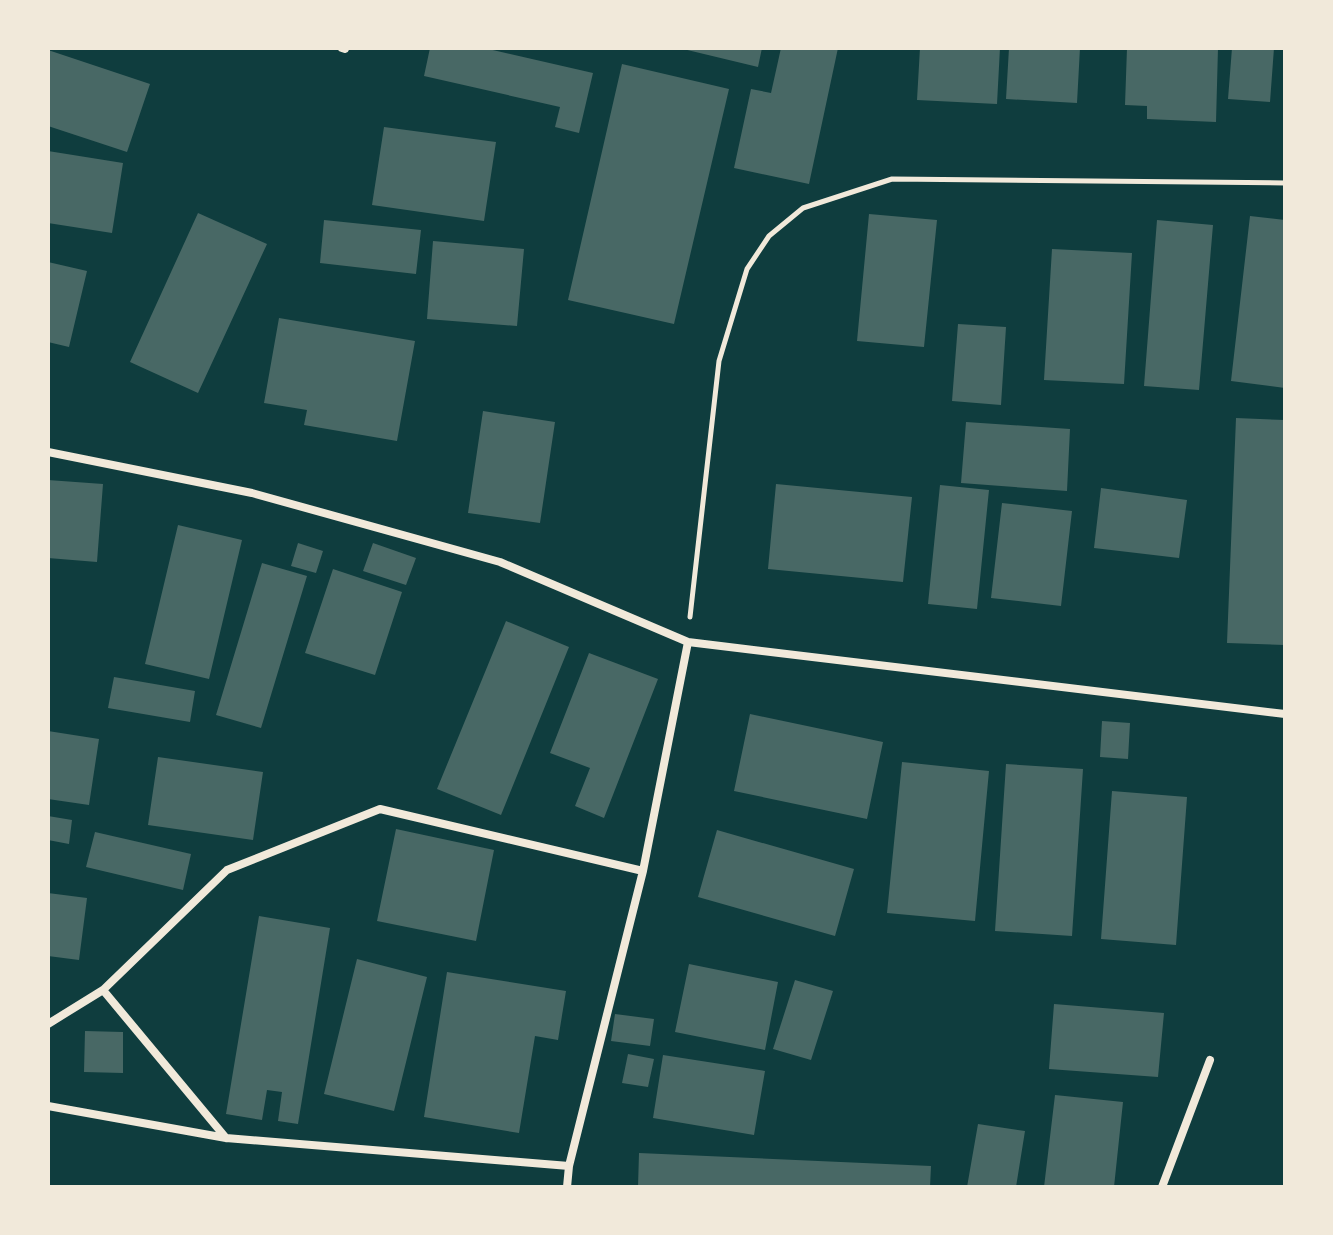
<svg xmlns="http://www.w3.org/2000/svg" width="1333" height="1235" font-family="Roboto,sans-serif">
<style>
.building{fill:#486865}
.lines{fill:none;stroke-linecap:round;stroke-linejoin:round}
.path{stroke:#f1e9da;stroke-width:5}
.minor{stroke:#f1e9da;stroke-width:8}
</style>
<rect width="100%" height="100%" fill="#0f3d3e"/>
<path class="building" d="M 430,48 L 484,48 L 593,73 L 579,133 L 555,127 L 560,107 L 424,76 Z
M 679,48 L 762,48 L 758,67 Z
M 781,48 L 838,48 L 809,184 L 734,168 L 751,89 L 771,93 Z
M 920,48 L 1000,48 L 997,104 L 917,100 Z
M 1009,48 L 1080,48 L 1077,103 L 1006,99 Z
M 1127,48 L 1218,48 L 1216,122 L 1147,119 L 1147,106 L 1125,105 Z
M 1232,48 L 1274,48 L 1270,102 L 1228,99 Z
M 48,50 L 150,84 L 127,152 L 48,126 Z
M 622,64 L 729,89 L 674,324 L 568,300 Z
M 384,127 L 496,142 L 484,221 L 372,205 Z
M 48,151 L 123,163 L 112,233 L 48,223 Z
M 198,213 L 267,244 L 198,393 L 130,362 Z
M 869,214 L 937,220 L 924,347 L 857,341 Z
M 1250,216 L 1285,220 L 1285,388 L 1231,381 Z
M 324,220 L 421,230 L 416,274 L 320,263 Z
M 1157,220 L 1213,225 L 1199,390 L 1144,386 Z
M 433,241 L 524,249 L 517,326 L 427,319 Z
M 1052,249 L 1132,253 L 1124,384 L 1044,380 Z
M 48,262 L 87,271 L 69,347 L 48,342 Z
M 279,318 L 415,341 L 397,441 L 304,425 L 307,410 L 264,403 Z
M 958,324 L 1006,327 L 1001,405 L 952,401 Z
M 483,411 L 555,422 L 540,523 L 468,513 Z
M 1236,418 L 1285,420 L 1285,645 L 1227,643 Z
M 966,422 L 1070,429 L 1067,491 L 961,483 Z
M 48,480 L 103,484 L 97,562 L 48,558 Z
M 776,484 L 912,497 L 903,582 L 768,569 Z
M 940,485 L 989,490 L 977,609 L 928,604 Z
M 1101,488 L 1187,500 L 1179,558 L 1094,548 Z
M 1002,503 L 1072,511 L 1061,606 L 991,598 Z
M 178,525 L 242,540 L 209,679 L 145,664 Z
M 298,543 L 323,551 L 316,573 L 291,566 Z
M 373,543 L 416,558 L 406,585 L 363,571 Z
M 262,563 L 307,576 L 261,728 L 216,715 Z
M 333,569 L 402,592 L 375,675 L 305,653 Z
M 506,621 L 569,647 L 501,815 L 437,789 Z
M 589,653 L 658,679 L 604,818 L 575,806 L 590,768 L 550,753 Z
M 114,677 L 195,691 L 190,722 L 108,708 Z
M 750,714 L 883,742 L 867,819 L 734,791 Z
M 1102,721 L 1130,723 L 1128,759 L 1100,757 Z
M 48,731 L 99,739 L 89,805 L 48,799 Z
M 158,757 L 263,772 L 253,840 L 148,825 Z
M 902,762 L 989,771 L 975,921 L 887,913 Z
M 1006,764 L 1083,769 L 1072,936 L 995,931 Z
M 1112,791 L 1187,797 L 1176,945 L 1101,939 Z
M 48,816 L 72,820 L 69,844 L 48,840 Z
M 396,829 L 494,850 L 476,941 L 377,921 Z
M 717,830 L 854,869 L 835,936 L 698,897 Z
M 95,832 L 191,854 L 183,890 L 86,867 Z
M 48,893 L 87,898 L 79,960 L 48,956 Z
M 259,916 L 330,928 L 298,1124 L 278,1121 L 282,1092 L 267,1090 L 262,1120 L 226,1114 Z
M 357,959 L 427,977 L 394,1111 L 324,1094 Z
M 689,964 L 778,982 L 765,1050 L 675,1032 Z
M 447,972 L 566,991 L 558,1040 L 535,1036 L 519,1133 L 424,1117 Z
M 795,980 L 833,991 L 811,1060 L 773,1049 Z
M 1054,1004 L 1164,1013 L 1158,1077 L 1049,1069 Z
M 615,1014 L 654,1019 L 650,1046 L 611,1041 Z
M 85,1031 L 123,1032 L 123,1073 L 84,1072 Z
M 628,1054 L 654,1059 L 648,1087 L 622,1083 Z
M 663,1055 L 765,1071 L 754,1135 L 653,1118 Z
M 1055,1095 L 1123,1102 L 1114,1187 L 1044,1187 Z
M 978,1124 L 1025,1131 L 1016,1187 L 967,1187 Z
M 639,1153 L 931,1166 L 930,1187 L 638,1187 Z"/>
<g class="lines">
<path class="path" d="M 690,617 L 719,361 L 747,269 L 769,236 L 803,208 L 892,179 L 1285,183"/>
<path class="minor" d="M 342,48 L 345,49
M 48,452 L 252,493 L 500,562 L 688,642 L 1285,714
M 103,990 L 226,1138
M 48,1024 L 103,990 L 227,870 L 380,809 L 643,871
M 48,1106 L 226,1138 L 569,1166
M 567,1187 L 569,1166 L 643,871 L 688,642
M 1162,1187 L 1210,1060"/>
</g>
<rect width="1333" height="1235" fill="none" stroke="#f1e9da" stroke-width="100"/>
</svg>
